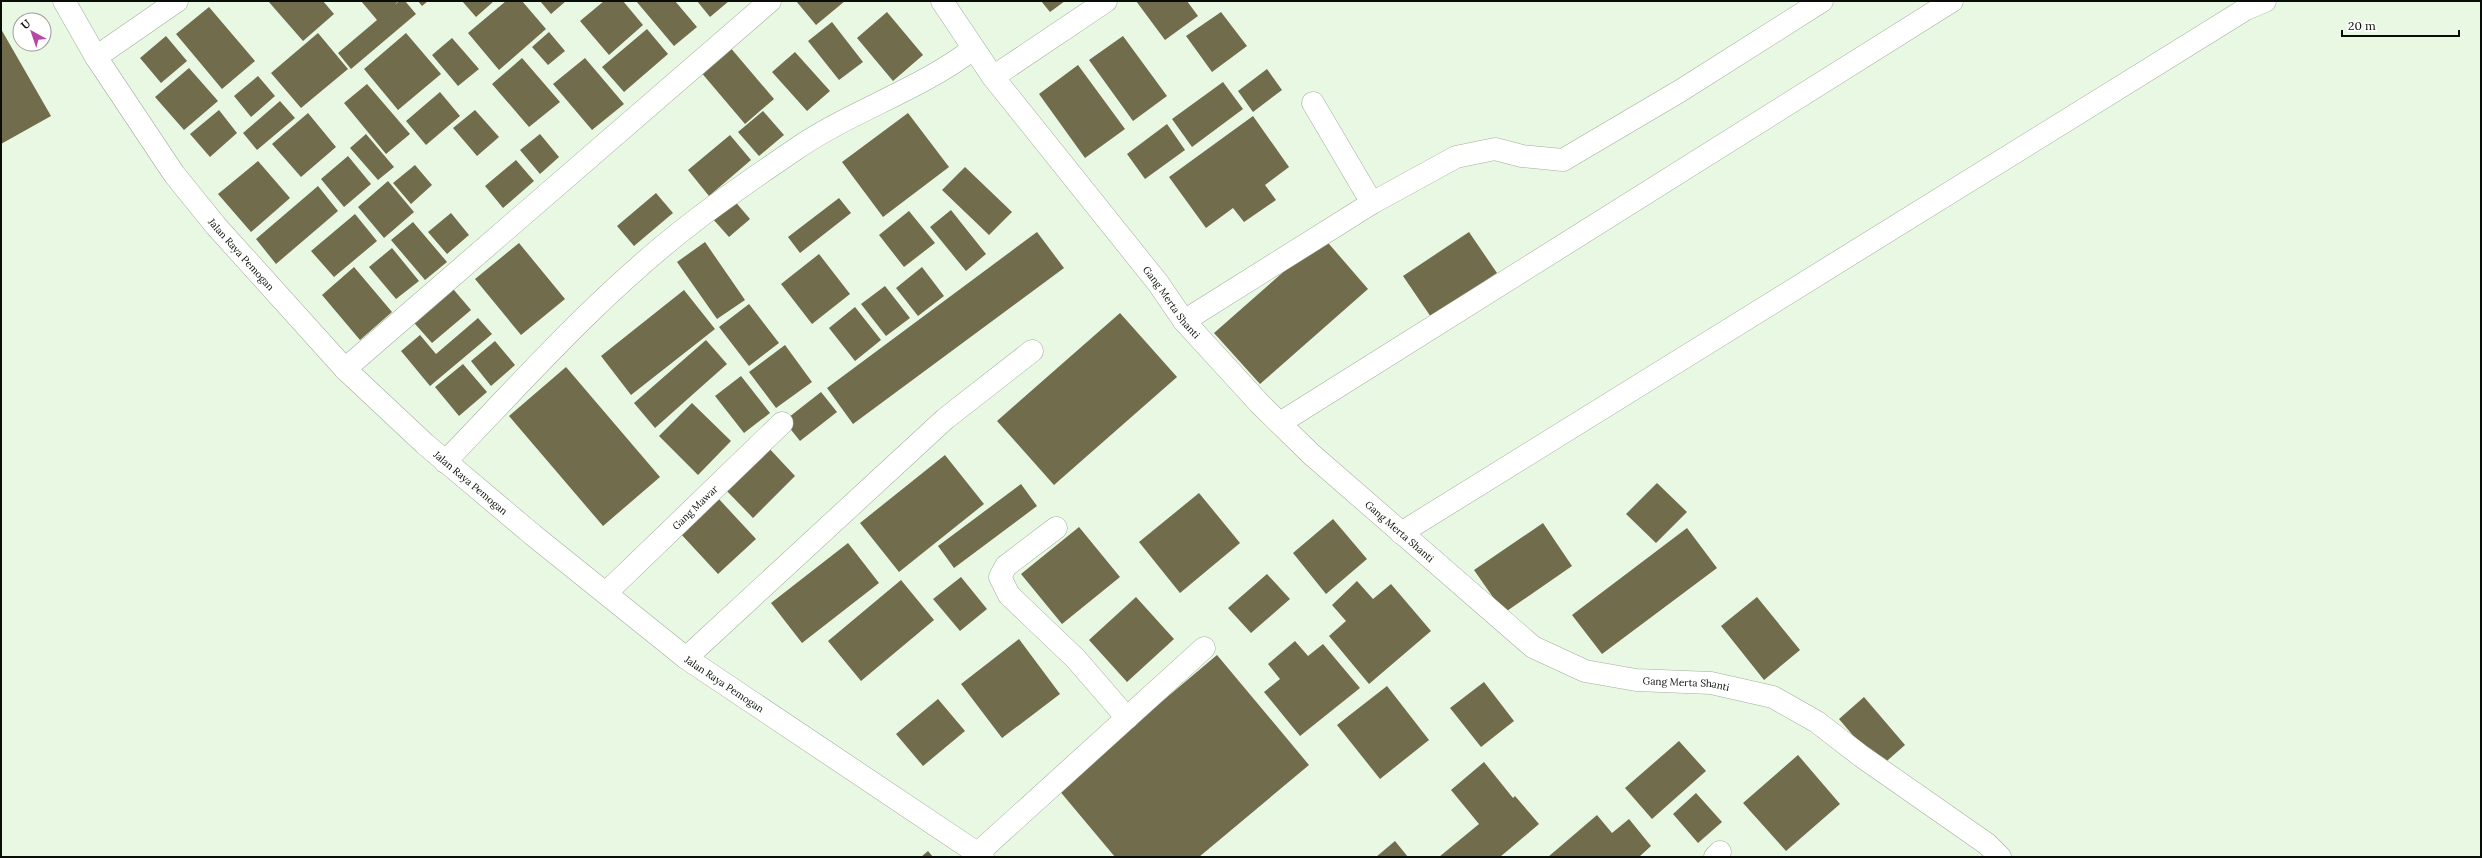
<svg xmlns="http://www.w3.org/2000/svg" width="2482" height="858" font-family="Lora,serif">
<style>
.building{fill:#706c4c}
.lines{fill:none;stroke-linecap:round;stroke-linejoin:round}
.minor-casing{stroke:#a0ae9a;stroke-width:23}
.tertiary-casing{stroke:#a0ae9a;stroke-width:23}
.minor{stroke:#fff;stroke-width:22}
.tertiary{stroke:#fff;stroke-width:22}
.labels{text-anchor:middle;stroke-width:4;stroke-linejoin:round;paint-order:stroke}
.street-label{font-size:10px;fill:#090d07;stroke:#fff}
</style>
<rect width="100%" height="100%" fill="#e9f8e3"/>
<path class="building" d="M 268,1 L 323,1 L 334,14 L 303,41 Z
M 361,1 L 398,1 L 395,5 L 399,1 L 405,1 L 416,14 L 351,69 L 338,53 L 377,20 Z
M 418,1 L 428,1 L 422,6 Z
M 462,1 L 494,1 L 476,17 Z
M 506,1 L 522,1 L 546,29 L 499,70 L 468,33 Z
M 540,1 L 566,1 L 551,14 Z
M 604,1 L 623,1 L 643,25 L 609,55 L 580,21 Z
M 636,1 L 675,1 L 697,27 L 674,46 Z
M 697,1 L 729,1 L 710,17 Z
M 796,1 L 845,1 L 816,25 Z
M 1041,1 L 1065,1 L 1050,12 Z
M 1136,1 L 1187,1 L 1198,16 L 1165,40 Z
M 209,7 L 255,61 L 222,89 L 176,34 Z
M 887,12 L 923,55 L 893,81 L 857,38 Z
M 1221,12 L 1247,46 L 1212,72 L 1186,36 Z
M 832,22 L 863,62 L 839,80 L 808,41 Z
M 1,29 L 51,116 L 1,144 Z
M 647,29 L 668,54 L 624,92 L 602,67 Z
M 549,32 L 565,51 L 548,65 L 532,47 Z
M 318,33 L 348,69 L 301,108 L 271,73 Z
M 406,33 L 441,74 L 398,110 L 364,69 Z
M 166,36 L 187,61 L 161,83 L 140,58 Z
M 1123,36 L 1167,96 L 1133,121 L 1089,60 Z
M 452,38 L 479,69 L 458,86 L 432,55 Z
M 729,46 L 774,99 L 745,124 L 700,71 Z
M 795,52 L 830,91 L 807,111 L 772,72 Z
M 522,58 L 560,102 L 529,127 L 492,84 Z
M 585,58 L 624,104 L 592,130 L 553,84 Z
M 1078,65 L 1125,129 L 1085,158 L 1039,94 Z
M 189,68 L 218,101 L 184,130 L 155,97 Z
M 1267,69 L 1282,90 L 1253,112 L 1238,91 Z
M 258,76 L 275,96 L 251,117 L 234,96 Z
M 1223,82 L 1243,109 L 1192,147 L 1172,119 Z
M 367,84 L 410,134 L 386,154 L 344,103 Z
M 440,92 L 460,116 L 426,145 L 406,121 Z
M 280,101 L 295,118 L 257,150 L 243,133 Z
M 219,110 L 237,133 L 210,157 L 190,134 Z
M 475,110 L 499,137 L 477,156 L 453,128 Z
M 763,111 L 784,135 L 759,156 L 738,132 Z
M 308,113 L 336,147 L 301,177 L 272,144 Z
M 908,113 L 949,167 L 883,217 L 842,162 Z
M 1253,116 L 1289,167 L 1265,185 L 1276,200 L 1244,222 L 1233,208 L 1206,228 L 1169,177 Z
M 1167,124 L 1185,150 L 1145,179 L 1127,154 Z
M 366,134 L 394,167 L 378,180 L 350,148 Z
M 540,134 L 559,157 L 540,174 L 520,150 Z
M 730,135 L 751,160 L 709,196 L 688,170 Z
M 348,156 L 371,184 L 344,207 L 321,179 Z
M 516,160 L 534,181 L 503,208 L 485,186 Z
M 258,161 L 290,198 L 251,232 L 218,194 Z
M 415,165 L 432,185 L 411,204 L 393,183 Z
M 965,167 L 1012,212 L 989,235 L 942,190 Z
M 388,181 L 414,212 L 384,238 L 358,207 Z
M 318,186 L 338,211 L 276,264 L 256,239 Z
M 656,193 L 673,213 L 634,246 L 617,226 Z
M 839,198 L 851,213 L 800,253 L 788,237 Z
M 733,199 L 750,219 L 729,237 L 712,218 Z
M 951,210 L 986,254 L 966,271 L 930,227 Z
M 909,211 L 935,243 L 904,267 L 879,235 Z
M 451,213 L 469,235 L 447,254 L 428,232 Z
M 355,214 L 377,241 L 334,277 L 311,251 Z
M 413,222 L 447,262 L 425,280 L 391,240 Z
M 1037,232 L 1064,268 L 853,424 L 827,388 Z
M 1469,232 L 1497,273 L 1431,317 L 1403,276 Z
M 1323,237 L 1368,289 L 1260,384 L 1214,333 Z
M 705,242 L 745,300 L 717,319 L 677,262 Z
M 519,243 L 565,299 L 521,335 L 475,279 Z
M 392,248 L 419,281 L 396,299 L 369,267 Z
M 819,254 L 850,294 L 812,324 L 781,284 Z
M 354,267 L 392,312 L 360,340 L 322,295 Z
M 922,267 L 944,296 L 918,316 L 896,288 Z
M 448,283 L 471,310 L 432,343 L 408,316 Z
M 885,286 L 910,318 L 886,336 L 861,304 Z
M 684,290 L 715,329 L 631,395 L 601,356 Z
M 749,304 L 779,343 L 749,366 L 719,327 Z
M 855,307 L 881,340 L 855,361 L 829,328 Z
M 1120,313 L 1177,377 L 1054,485 L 997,421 Z
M 478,318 L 492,334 L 430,386 L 401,351 L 420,335 L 436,354 Z
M 706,340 L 727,364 L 655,428 L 634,403 Z
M 495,341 L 515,365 L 491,386 L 471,361 Z
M 785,345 L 812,382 L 776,408 L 749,372 Z
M 463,364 L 487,392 L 459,416 L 435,387 Z
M 566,367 L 660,477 L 603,526 L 509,416 Z
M 741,376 L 770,413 L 744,433 L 715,396 Z
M 821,392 L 837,412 L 800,441 L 784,421 Z
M 692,403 L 731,441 L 698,475 L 659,436 Z
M 766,445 L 795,476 L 753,518 L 724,488 Z
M 945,455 L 984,504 L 899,572 L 860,523 Z
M 1657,483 L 1687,512 L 1656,543 L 1626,514 Z
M 1021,484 L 1037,506 L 954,568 L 938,546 Z
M 1199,493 L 1240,543 L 1180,593 L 1139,542 Z
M 718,498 L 756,539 L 718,574 L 680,533 Z
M 1333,519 L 1367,559 L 1326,594 L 1293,553 Z
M 1543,523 L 1572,566 L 1504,613 L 1474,570 Z
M 1079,527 L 1120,577 L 1062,624 L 1021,574 Z
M 1687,528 L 1717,568 L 1602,654 L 1572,615 Z
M 848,543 L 879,583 L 802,643 L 771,603 Z
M 1267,574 L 1290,599 L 1251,633 L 1228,608 Z
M 961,577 L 987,609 L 960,631 L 933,599 Z
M 901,580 L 934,620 L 861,681 L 828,641 Z
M 1357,581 L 1373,599 L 1391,584 L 1431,631 L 1369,684 L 1329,636 L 1346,621 L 1332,605 Z
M 1136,597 L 1174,639 L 1127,682 L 1089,640 Z
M 1757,597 L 1800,650 L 1764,680 L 1721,626 Z
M 1019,639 L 1060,694 L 1002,738 L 961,684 Z
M 1295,641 L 1308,656 L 1323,644 L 1360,688 L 1300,736 L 1264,692 L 1280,679 L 1268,664 Z
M 1217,655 L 1309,765 L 1199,857 L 1115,857 L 1058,789 Z
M 1484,682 L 1514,721 L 1481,747 L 1450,708 Z
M 1387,686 L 1429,740 L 1380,779 L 1337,725 Z
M 1864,697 L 1905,745 L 1880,767 L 1839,719 Z
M 938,699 L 965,731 L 923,766 L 896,734 Z
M 1679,741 L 1706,771 L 1652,819 L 1625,788 Z
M 1798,755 L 1840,804 L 1786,851 L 1743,803 Z
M 1484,762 L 1513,798 L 1515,796 L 1539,824 L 1500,857 L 1439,857 L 1479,824 L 1451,790 Z
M 1696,793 L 1722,822 L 1698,843 L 1673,814 Z
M 1597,815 L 1612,833 L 1629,819 L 1651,846 L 1639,857 L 1548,857 Z
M 1395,841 L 1408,857 L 1376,857 Z
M 928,851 L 933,857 L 921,857 Z"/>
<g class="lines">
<g class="minor-casing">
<g id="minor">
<path id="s1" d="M 942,1 L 993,77 L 1158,283 L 1184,321 L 1260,404 L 1311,454 L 1533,647 L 1585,671 L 1636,680 L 1711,683 L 1773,697 L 1817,722 L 1861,756 L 1987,844 L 2000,857"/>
<path d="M 96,57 L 177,1"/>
<path d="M 993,77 L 1106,1"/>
<path d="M 1313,103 L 1372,203"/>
<path d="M 1184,321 L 1372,203 L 1456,157 L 1495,149 L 1522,156 L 1563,160 L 1680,91 L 1822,1"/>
<path d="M 345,369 L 770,1"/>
<path d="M 1280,423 L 1952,1"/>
<path d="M 445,462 C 523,381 599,295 688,226 C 722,199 758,175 793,151 C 850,111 918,91 973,49"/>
<path d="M 1056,528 L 1006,566 L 1000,577 L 1009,595 L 1076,659 L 1127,718"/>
<path d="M 1401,533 L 2246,9 L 2265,1"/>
<path id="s2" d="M 607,592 L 782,423"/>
<path d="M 686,658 L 945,419 L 1032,351"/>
<path d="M 978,853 L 1204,648"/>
<path d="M 1715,857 L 1720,852"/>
</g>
</g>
<g class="tertiary-casing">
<g id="tertiary">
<path id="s3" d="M 64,1 L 96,57 L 174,174 L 216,226 L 345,369 L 425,444 L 533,535 L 686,658 L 983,857"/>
</g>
</g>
<use href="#minor" class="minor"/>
<use href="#tertiary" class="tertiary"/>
</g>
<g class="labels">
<g class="street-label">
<text dy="4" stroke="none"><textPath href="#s3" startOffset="310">Jalan Raya Pemogan</textPath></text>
<text dy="4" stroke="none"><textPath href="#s1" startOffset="379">Gang Merta Shanti</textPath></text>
<text dy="4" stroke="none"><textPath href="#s3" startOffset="634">Jalan Raya Pemogan</textPath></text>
<text dy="4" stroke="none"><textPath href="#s2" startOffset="122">Gang Mawar</textPath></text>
<text dy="4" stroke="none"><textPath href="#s1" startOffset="703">Gang Merta Shanti</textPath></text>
<text dy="4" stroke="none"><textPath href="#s3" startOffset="958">Jalan Raya Pemogan</textPath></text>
<text dy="4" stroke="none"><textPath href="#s1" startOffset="1039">Gang Merta Shanti</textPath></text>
</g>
</g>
<rect width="2482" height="858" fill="none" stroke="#090d07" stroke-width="4"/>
<g transform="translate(32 32) rotate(320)"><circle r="19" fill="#ffffff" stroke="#9d9e9c"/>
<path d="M0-3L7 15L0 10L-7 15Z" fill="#b649a8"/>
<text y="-6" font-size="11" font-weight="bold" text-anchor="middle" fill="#090d07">U</text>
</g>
<path d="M2342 30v6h117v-6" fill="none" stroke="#090d07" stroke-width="2"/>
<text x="2348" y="30" font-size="12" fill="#090d07" stroke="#ffffff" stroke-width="3" paint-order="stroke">20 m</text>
</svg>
